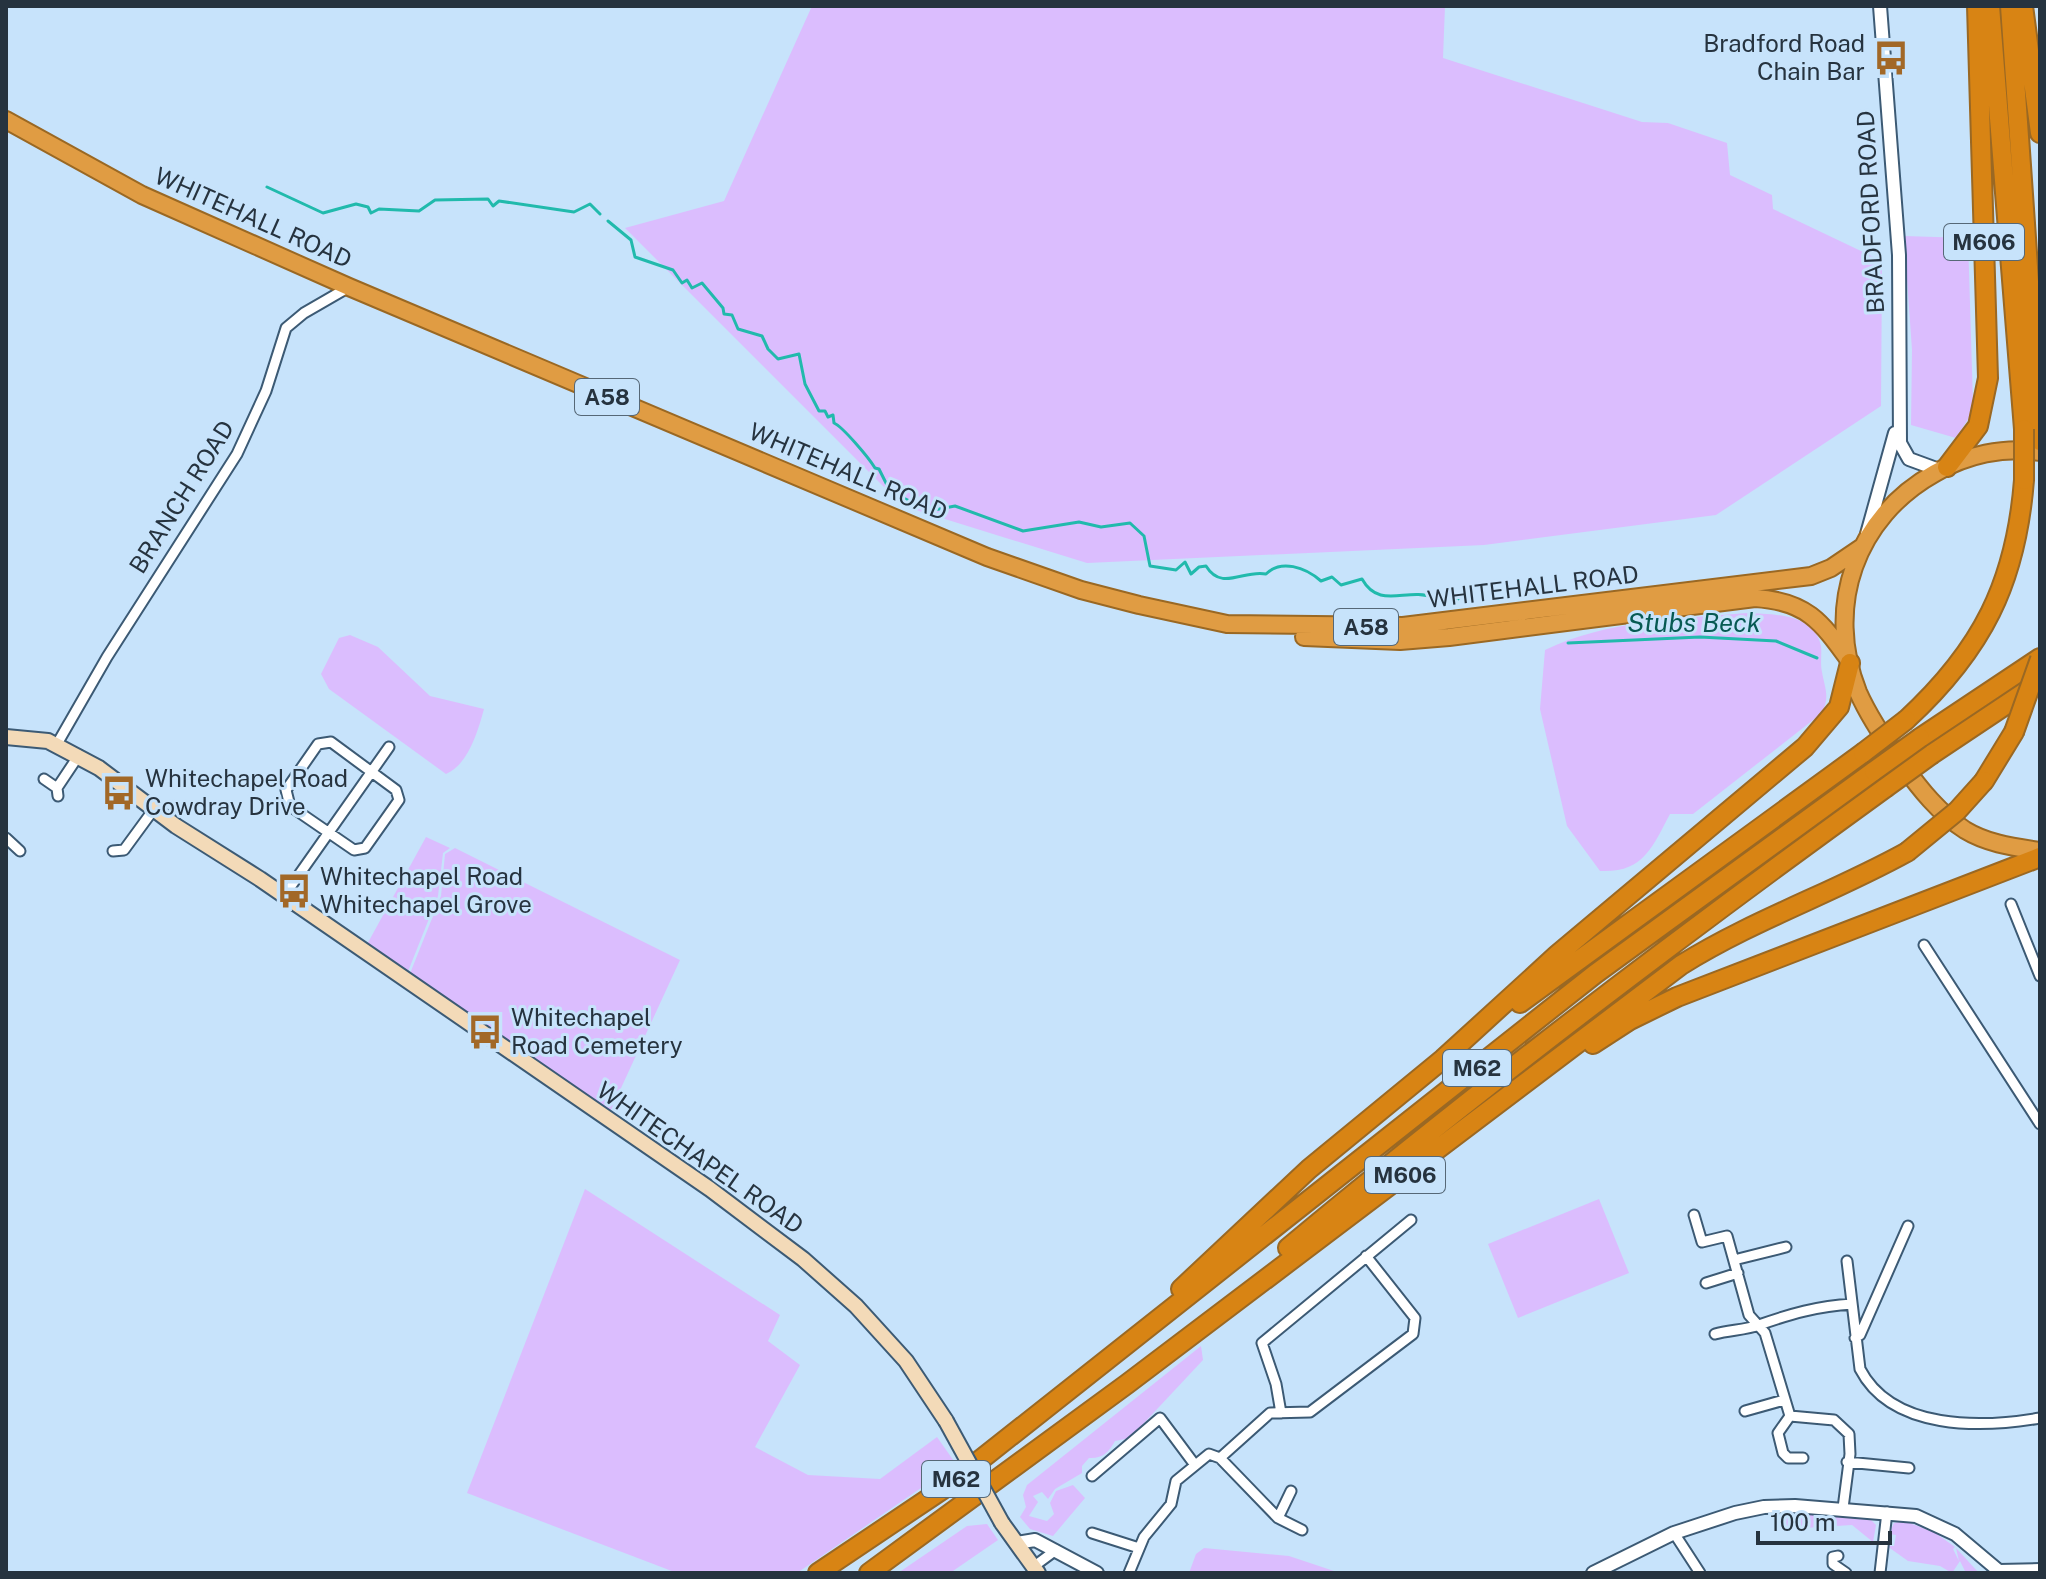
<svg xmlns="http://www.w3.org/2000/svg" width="2046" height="1579" font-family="'Public Sans',sans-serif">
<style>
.green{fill:#dbbdfe}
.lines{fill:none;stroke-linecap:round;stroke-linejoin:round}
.stream{stroke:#21baac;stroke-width:3}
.minor-casing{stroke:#3c5a74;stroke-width:13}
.tertiary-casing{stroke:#3c5a74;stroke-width:16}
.secondary-casing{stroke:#3c5a74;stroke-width:18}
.trunk-casing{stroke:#9a6823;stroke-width:20}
.motorway-casing{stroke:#9a6823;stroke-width:22}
.minor{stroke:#fff;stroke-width:9}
.tertiary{stroke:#fff;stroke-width:12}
.secondary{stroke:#f3dab8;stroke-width:14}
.trunk{stroke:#e09c43;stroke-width:16}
.motorway{stroke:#d88414;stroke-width:18}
.secondary-bridge-casing{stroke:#3c5a74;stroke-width:18;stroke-linecap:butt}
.motorway-bridge-casing{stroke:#9a6823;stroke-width:22;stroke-linecap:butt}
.secondary-bridge{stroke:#f3dab8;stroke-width:14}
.motorway-bridge{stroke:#d88414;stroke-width:18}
.labels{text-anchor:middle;stroke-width:6;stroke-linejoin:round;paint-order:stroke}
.shield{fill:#c7e3fb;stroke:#566877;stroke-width:2}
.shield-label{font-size:22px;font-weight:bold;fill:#26333f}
.poi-label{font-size:24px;fill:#26333f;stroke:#c7e3fb;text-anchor:start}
.street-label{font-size:24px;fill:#26333f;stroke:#c7e3fb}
.water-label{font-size:26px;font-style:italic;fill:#075a53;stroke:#c7e3fb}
</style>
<rect width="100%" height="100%" fill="#c7e3fb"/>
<path class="green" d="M 812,6 L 1445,6 L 1443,58 L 1642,122 L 1668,123 L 1727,143 L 1730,175 L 1772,195 L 1773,209 L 1882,261 L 1881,406 L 1716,515 L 1484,545 L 1087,563 L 903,506 L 625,228 L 724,201 Z
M 1904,236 L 1968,238 L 1973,403 L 1970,416 L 1956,438 L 1911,425 L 1912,350 Z
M 1747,613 C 1773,614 1815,614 1821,646 C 1822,655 1820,663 1822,672 C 1825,689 1830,696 1822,713 L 1693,814 L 1670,814 C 1652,848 1643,873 1600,871 L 1567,826 L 1540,709 L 1545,650 C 1607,620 1680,619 1747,613 Z
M 350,635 L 378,647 L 430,696 L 484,709 C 478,731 468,765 446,774 L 329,689 L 321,674 L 339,638 Z
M 426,837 L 450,848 L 443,853 L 438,896 L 407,974 L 365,948 Z
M 455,848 L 680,960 L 610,1112 L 409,976 L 441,896 L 445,854 Z
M 585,1189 L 780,1315 L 768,1341 L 800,1365 L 755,1447 L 808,1475 L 880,1479 L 937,1437 L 956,1464 L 797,1573 L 677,1573 L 467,1493 Z
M 1599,1199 L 1629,1273 L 1518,1318 L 1488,1244 Z
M 1201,1346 L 1203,1360 L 1130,1438 L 1115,1441 C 1109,1452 1102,1459 1089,1458 L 1082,1466 L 1082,1473 L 1055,1489 L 1048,1499 L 1042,1492 L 1033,1496 L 1038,1502 L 1029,1516 L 1047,1521 L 1054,1514 L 1050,1503 L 1056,1491 L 1073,1485 L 1085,1498 L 1053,1536 L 1030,1529 L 1020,1517 L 1026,1507 L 1023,1495 L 1027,1485 Z
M 1781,1514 L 1868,1517 L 1876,1525 L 1873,1542 L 1852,1525 L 1788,1529 Z
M 1904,1521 L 1934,1532 L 1955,1547 L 1953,1549 L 1959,1561 L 1956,1548 L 1979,1573 L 1966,1573 L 1960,1561 L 1952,1573 L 1940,1566 L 1908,1561 L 1887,1546 L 1894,1546 L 1896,1535 L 1889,1534 L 1894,1523 Z
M 987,1524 L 998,1540 L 950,1573 L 898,1573 L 967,1526 Z
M 1204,1548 L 1289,1556 L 1340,1573 L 1189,1573 L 1196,1554 Z"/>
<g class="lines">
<path class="stream" d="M 267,187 L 323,213 L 356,204 L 368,207 L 371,213 L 379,209 L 419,211 L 435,200 L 488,199 L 493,206 L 499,201 L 574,212 L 590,204 L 600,214
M 608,221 L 631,240 L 635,257 L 673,270 L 682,283 L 687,280 L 692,288 L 702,283 L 723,308 L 724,314 L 732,315 L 738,329 L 762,336 L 768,349 L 778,359 L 799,354 L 805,384 L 819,411 L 825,411 L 828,417 L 833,415 L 834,423 C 843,427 869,458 875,468 L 879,469 L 890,491 L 929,511 L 955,506 L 1023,531 L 1079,522 L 1101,527 L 1130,523 L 1144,536 L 1150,566 L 1176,570 L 1185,562 L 1191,574 L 1199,567 L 1206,566 C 1222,592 1244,569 1266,574 C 1281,559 1305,567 1321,581 L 1332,577 L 1341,585 L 1362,579 C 1380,611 1408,586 1434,598 L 1448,592 L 1458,599
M 1568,643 L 1700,637 L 1776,641 L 1817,658"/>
<g class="minor-casing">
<path id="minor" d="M 331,742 L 396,790 L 399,800 L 365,848 L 354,850 L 290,806 L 286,790 L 318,744 Z
M 57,744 L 107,657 L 237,454 L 266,391 L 286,328 L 304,313 L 349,287
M 44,779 L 57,788 L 58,796
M 57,788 L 79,755
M 6,838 L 20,851
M 113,851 L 124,850 L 154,809
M 284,896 L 389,747
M 2011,904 L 2040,976
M 1924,945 L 2040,1124
M 1694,1215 L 1702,1242 L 1727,1236 L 1749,1315 L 1765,1333 L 1790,1416 L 1834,1420 L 1849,1434 L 1850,1454 L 1843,1508
M 1734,1260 L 1786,1247
M 1847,1261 L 1860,1369 C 1892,1431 1982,1428 2040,1418
M 1706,1283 L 1738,1273
M 1715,1334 C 1729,1330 1746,1330 1759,1325 C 1790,1314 1818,1306 1852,1304
M 1855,1338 L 1860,1335 L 1908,1226
M 1745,1411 L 1784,1400
M 1281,1413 L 1276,1384 L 1262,1343 L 1411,1220
M 1790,1416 L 1778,1433 L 1783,1453 L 1788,1458 L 1803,1458
M 1220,1458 L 1278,1518 L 1302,1530
M 1847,1462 L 1909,1468
M 1092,1476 L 1160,1418 L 1195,1465
M 1278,1518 L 1291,1491
M 1092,1533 L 1139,1548
M 1674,1533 L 1700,1573
M 1838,1556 L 1833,1557 L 1833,1564 L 1846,1573
M 1033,1567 L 1056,1550
M 1129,1573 L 1144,1537 L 1171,1504 L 1176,1481 L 1209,1454 L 1220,1458 L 1270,1413 L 1310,1412 L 1413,1334 L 1415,1318 L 1366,1256
M 1880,1573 L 1887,1512"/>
</g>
<g class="tertiary-casing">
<path id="tertiary" d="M 1880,6 L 1899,255 L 1900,443 L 1909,459 L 1939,470
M 1867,534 L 1895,433
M 1016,1543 L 1035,1540 L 1097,1573
M 1593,1573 L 1674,1533 L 1735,1513 L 1764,1507 L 1795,1506 L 1916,1516 L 1955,1534 L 1999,1571 L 2040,1570"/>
</g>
<g class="secondary-casing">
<path id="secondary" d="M 6,737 L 48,741 L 99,768 L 176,826 L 260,879 L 710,1189 L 803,1259 L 856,1306 L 906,1361 L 946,1421
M 1002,1523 L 1038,1573"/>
</g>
<g class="trunk-casing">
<path id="trunk" d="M 6,120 L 142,195 L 349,287 L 987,557 L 1081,590 L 1139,605 L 1227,624 L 1403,626 L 1811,576 L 1831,568 L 1862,547
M 2040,452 C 2004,446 1966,455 1935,473 C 1856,517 1824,606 1858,692 C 1869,717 1886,742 1902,764 C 1920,789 1939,813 1965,830 C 1988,844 2014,847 2040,851
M 1304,637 L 1400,641 L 1449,637 L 1755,598 C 1806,601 1821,621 1849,660"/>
</g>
<g class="motorway-casing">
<path id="motorway" d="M 1990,6 L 2024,429
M 2010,6 L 2040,441
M 2023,6 L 2040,133
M 1947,467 L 1978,426 L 1988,378 L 1977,6
M 1906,720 C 1982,650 2016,583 2024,480
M 1920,738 L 2040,658
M 1932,754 L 2034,686
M 1984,781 L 2014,732
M 1520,1003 L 1863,753
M 1593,1044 L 1630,1020 L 1677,997 L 2040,857
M 1288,1248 C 1481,1087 1682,935 1885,788
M 1181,1289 L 1309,1169 L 1443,1059 L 1557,955 L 1805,747 L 1839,707 L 1850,663
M 818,1573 L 946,1487 L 1595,974 L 1874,771
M 869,1573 L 1127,1384 L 1681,965 C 1753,920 1833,893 1907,852"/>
</g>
<use href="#minor" class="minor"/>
<use href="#tertiary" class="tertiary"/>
<use href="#secondary" class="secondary"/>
<use href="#trunk" class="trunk"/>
<use href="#motorway" class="motorway"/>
<g class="secondary-bridge-casing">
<path id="secondary-bridge" d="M 946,1421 L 1002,1523"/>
</g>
<g class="motorway-bridge-casing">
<path id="motorway-bridge" d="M 2024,429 L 2024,480
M 2014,732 L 2040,659
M 1863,753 L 1906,720
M 1874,771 L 1920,738
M 1885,788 L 1932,754
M 1907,852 L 1957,811 L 1984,781"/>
</g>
<use href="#secondary-bridge" class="secondary-bridge"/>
<use href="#motorway-bridge" class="motorway-bridge"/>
</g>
<defs>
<g id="bus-bare" transform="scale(2.76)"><path d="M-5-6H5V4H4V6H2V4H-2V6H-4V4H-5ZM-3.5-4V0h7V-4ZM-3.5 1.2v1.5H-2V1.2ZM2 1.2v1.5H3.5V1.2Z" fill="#a26827" stroke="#c7e3fb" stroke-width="2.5" paint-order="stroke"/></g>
</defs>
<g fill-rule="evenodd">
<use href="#bus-bare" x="1891" y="58"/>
<use href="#bus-bare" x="119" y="793"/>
<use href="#bus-bare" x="294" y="891"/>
<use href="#bus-bare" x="485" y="1032"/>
</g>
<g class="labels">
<g class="shield">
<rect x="1944" y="224" width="80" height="36" rx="6"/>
<rect x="575" y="379" width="64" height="36" rx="6"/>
<rect x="1334" y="609" width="64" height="36" rx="6"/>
<rect x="1443" y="1050" width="68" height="36" rx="6"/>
<rect x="1365" y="1157" width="80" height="36" rx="6"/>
<rect x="922" y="1461" width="68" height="36" rx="6"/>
</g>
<g class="shield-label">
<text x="1984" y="250">M606</text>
<text x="607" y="405">A58</text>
<text x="1366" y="635">A58</text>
<text x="1477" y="1076">M62</text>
<text x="1405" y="1183">M606</text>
<text x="956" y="1487">M62</text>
</g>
<g class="poi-label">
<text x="1865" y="52" text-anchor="end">Bradford Road<tspan x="1865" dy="28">Chain Bar</tspan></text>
<text x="145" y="787">Whitechapel Road<tspan x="145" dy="28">Cowdray Drive</tspan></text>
<text x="320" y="885">Whitechapel Road<tspan x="320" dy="28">Whitechapel Grove</tspan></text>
<text x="511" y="1026">Whitechapel<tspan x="511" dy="28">Road Cemetery</tspan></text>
</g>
<g class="street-label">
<text transform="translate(1871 212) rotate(-93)" y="8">BRADFORD ROAD</text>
<text transform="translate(253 218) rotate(24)" y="8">WHITEHALL ROAD</text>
<text transform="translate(848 472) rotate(23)" y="8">WHITEHALL ROAD</text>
<text transform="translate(182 497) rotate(-58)" y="8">BRANCH ROAD</text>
<text transform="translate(1533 587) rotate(-7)" y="8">WHITEHALL ROAD</text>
<text transform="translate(700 1158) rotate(35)" y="8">WHITECHAPEL ROAD</text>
</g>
<g class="water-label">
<text x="1694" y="632">Stubs Beck</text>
</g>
</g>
<rect width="2046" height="1579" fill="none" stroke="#26333f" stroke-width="16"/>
<path d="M1758 1531v12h132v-12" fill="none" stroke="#26333f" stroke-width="4"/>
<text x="1770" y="1531" font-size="24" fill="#26333f" stroke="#c7e3fb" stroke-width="6" paint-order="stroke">100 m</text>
</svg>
